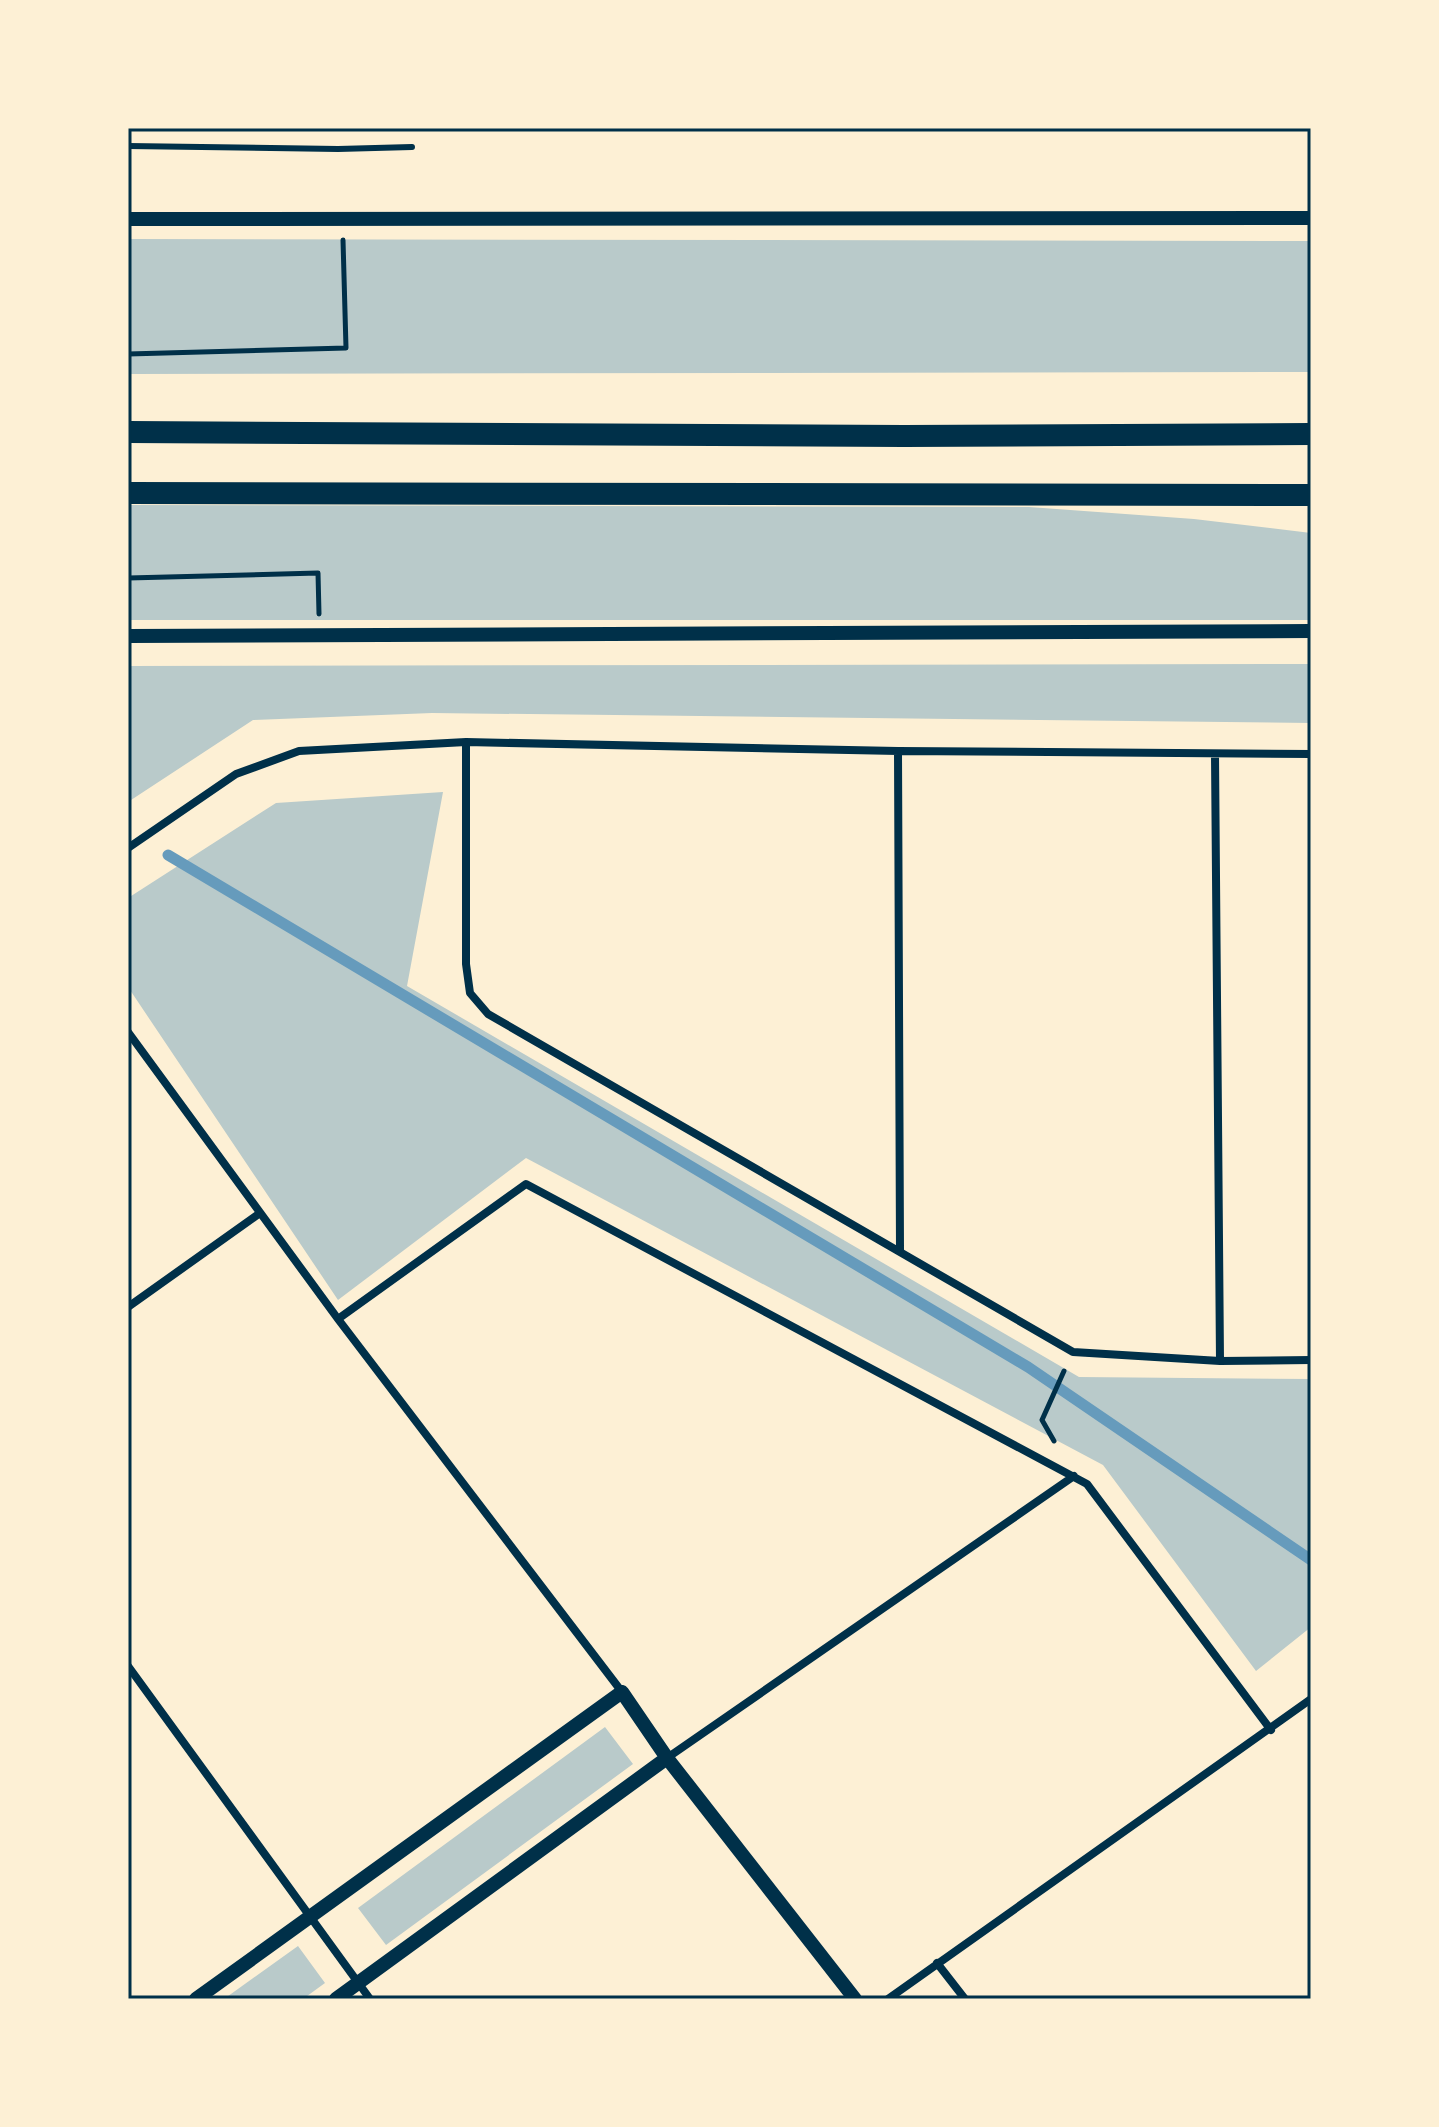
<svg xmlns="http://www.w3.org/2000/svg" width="1439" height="2127" font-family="'Zilla Slab',serif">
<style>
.green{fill:#b9caca}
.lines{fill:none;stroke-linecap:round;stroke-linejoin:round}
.stream{stroke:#669bbc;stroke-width:11}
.path{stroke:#003049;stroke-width:5}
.service{stroke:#003049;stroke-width:6}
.minor{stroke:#003049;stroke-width:8}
.tertiary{stroke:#003049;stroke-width:14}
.trunk{stroke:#003049;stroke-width:22}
.neatline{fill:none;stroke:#003049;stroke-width:3}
</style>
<rect width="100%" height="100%" fill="#fdf0d5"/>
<path class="green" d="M 128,239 L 1311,241 L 1311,372 L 128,374 Z
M 128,505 L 1029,507 L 1194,519 L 1311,533 L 1311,620 L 128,620 Z
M 1311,664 L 1311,723 L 432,713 L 253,720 L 128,802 L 128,666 Z
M 443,792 L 407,986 L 1079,1377 L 1311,1379 L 1311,1627 L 1256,1671 L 1103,1465 L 526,1158 L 338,1300 L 128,987 L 128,898 L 276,803 Z
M 605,1727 L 633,1764 L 386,1945 L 358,1908 Z
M 298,1946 L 325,1983 L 303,1999 L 224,1999 Z"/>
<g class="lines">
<path class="stream" d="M 168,855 L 1028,1367 L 1311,1560"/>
<path class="path" d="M 128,354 L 346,348 L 343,240
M 128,578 L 318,573 L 319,614
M 1054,1441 L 1042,1420 L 1064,1371"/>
<path class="service" d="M 128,146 L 338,149 L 412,147"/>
<path class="minor" d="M 466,742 L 466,964 L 470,993 L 488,1014 L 1073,1352 L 1220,1361 L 1311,1360
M 898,751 L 900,1250
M 1215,755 L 1220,1361
M 128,848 L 236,774 L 299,751 L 466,742 L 898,751 L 1311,754
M 128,1032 L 338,1319 L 622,1692
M 128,1307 L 260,1213
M 338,1319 L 526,1184 L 1087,1484 L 1271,1730
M 128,1666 L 370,1999
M 667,1758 L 1074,1476
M 937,1963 L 965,1999
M 888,1999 L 1311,1699"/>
<path class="tertiary" d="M 128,219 L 1311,218
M 128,636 L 1311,631
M 196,1999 L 622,1692 L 667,1758 L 855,1999
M 336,1999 L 667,1758"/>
<path class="trunk" d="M 128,432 L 904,436 L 1311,434
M 128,493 L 1311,495"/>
</g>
<rect width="1439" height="2127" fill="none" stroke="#fdf0d5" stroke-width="260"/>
<rect x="130" y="130" width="1179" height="1867" class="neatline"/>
</svg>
